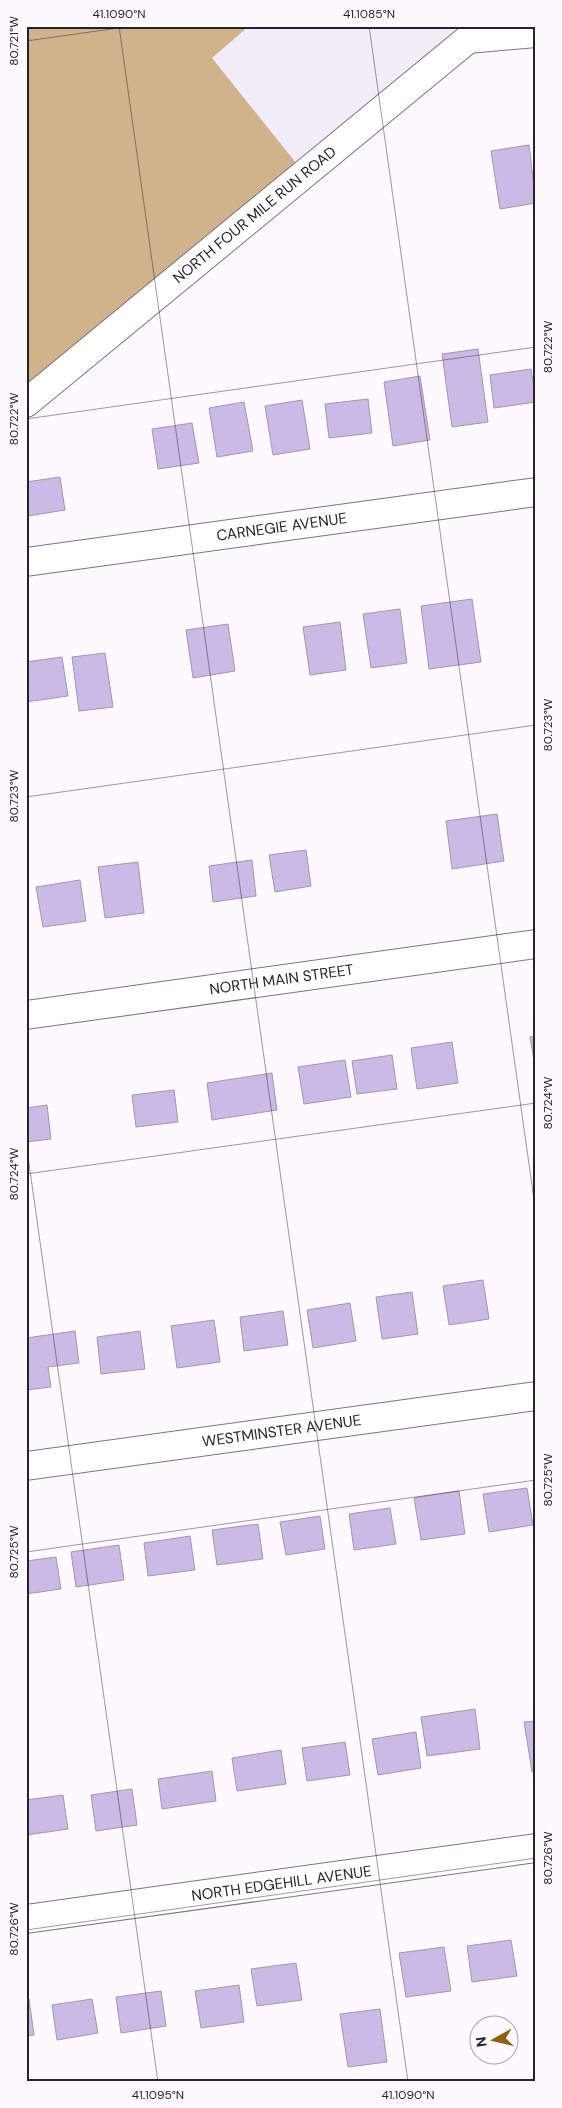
<svg xmlns="http://www.w3.org/2000/svg" width="562" height="2108" font-family="'DM Sans',sans-serif">
<style>
.built{fill:#f1edf9}
.forest{fill:#d0b28b}
.building{fill:#cbbae5;stroke:#a098ae}
.lines{fill:none;stroke-linecap:round;stroke-linejoin:round}
.minor-casing{stroke:#7a7387;stroke-width:30}
.minor{stroke:#fff;stroke-width:28}
.ticks{fill:none;stroke:#26222b;stroke-width:1;stroke-opacity:0.45}
.labels{text-anchor:middle;stroke-width:4.5;stroke-linejoin:round;paint-order:stroke}
.street-label{font-size:15px;fill:#26222b;stroke:#fcfaff}
.neatline{fill:none;stroke:#26222b;stroke-width:2}
.ticks-label{font-size:12px;text-anchor:middle;fill:#26222b}
</style>
<rect width="100%" height="100%" fill="#fcfaff"/>
<path class="built" d="M 249,26 L 484,26 L 305,174 L 211,58 Z"/>
<path class="forest" d="M 26,26 L 249,26 L 212,58 L 305,174 L 26,403 Z"/>
<path class="building" d="M 529,145 L 536,203 L 500,209 L 491,151 Z
M 478,349 L 488,422 L 452,427 L 442,354 Z
M 531,369 L 536,402 L 494,408 L 490,375 Z
M 420,376 L 430,440 L 393,446 L 384,382 Z
M 368,399 L 372,433 L 329,438 L 325,404 Z
M 302,400 L 310,449 L 273,455 L 265,406 Z
M 244,402 L 253,451 L 217,457 L 209,408 Z
M 192,423 L 199,463 L 158,469 L 152,429 Z
M 60,477 L 65,510 L 28,516 L 26,482 Z
M 472,599 L 481,662 L 429,669 L 421,606 Z
M 400,609 L 407,663 L 371,668 L 363,614 Z
M 340,622 L 346,670 L 310,675 L 303,627 Z
M 228,624 L 235,671 L 193,678 L 186,630 Z
M 105,653 L 113,707 L 79,711 L 72,657 Z
M 62,657 L 68,696 L 26,702 L 26,662 Z
M 497,814 L 504,861 L 452,869 L 446,821 Z
M 306,850 L 311,886 L 275,892 L 269,855 Z
M 252,860 L 256,896 L 213,902 L 209,866 Z
M 138,862 L 144,913 L 105,918 L 98,867 Z
M 80,880 L 86,921 L 43,927 L 36,887 Z
M 536,1036 L 536,1072 L 530,1037 Z
M 452,1042 L 458,1083 L 417,1089 L 411,1048 Z
M 392,1055 L 397,1089 L 357,1094 L 352,1061 Z
M 345,1060 L 351,1097 L 304,1104 L 298,1067 Z
M 272,1073 L 277,1110 L 212,1120 L 207,1083 Z
M 174,1090 L 178,1122 L 136,1127 L 132,1095 Z
M 47,1105 L 51,1139 L 26,1142 L 26,1108 Z
M 483,1280 L 489,1319 L 449,1325 L 443,1286 Z
M 412,1292 L 418,1334 L 382,1339 L 376,1297 Z
M 350,1303 L 356,1341 L 313,1348 L 307,1310 Z
M 283,1311 L 288,1345 L 244,1351 L 240,1317 Z
M 214,1320 L 220,1362 L 177,1368 L 171,1326 Z
M 75,1331 L 79,1363 L 48,1367 L 51,1387 L 26,1390 L 26,1338 Z
M 140,1331 L 145,1369 L 101,1374 L 97,1337 Z
M 527,1488 L 533,1525 L 489,1532 L 483,1494 Z
M 459,1491 L 465,1534 L 421,1540 L 414,1498 Z
M 390,1508 L 396,1544 L 354,1550 L 349,1514 Z
M 320,1516 L 325,1549 L 286,1555 L 280,1522 Z
M 258,1524 L 263,1559 L 217,1565 L 212,1530 Z
M 190,1536 L 195,1570 L 148,1576 L 144,1543 Z
M 119,1545 L 124,1580 L 76,1587 L 71,1552 Z
M 56,1557 L 61,1589 L 26,1594 L 26,1561 Z
M 475,1709 L 480,1749 L 427,1756 L 421,1717 Z
M 536,1721 L 536,1771 L 532,1772 L 524,1722 Z
M 416,1732 L 421,1768 L 378,1775 L 372,1739 Z
M 345,1742 L 350,1775 L 307,1781 L 302,1748 Z
M 281,1750 L 286,1784 L 237,1791 L 232,1758 Z
M 212,1771 L 216,1801 L 162,1809 L 158,1779 Z
M 132,1789 L 137,1825 L 96,1831 L 91,1795 Z
M 63,1795 L 68,1829 L 27,1835 L 26,1800 Z
M 511,1940 L 517,1976 L 472,1982 L 467,1946 Z
M 444,1947 L 451,1991 L 406,1997 L 399,1953 Z
M 296,1963 L 302,2000 L 257,2006 L 251,1969 Z
M 239,1985 L 244,2022 L 201,2028 L 195,1991 Z
M 161,1991 L 166,2026 L 121,2033 L 116,1997 Z
M 26,1999 L 29,1999 L 34,2035 L 26,2036 Z
M 92,1999 L 98,2033 L 57,2040 L 52,2005 Z
M 380,2009 L 387,2062 L 348,2067 L 340,2014 Z"/>
<g class="lines">
<g class="minor-casing">
<g id="minor">
<path d="M 468,39 L 536,33"/>
<path id="s1" d="M 26,403 L 484,26"/>
<path id="s2" d="M 26,562 L 536,492"/>
<path id="s3" d="M 26,1015 L 536,944"/>
<path id="s4" d="M 26,1466 L 536,1396"/>
<path id="s5" d="M 26,1919 L 536,1848"/>
</g>
</g>
<use href="#minor" class="minor"/>
</g>
<path class="ticks" d="M 119,26 L 408,2082M 369,26 L 536,1214M 26,41 L 133,26M 26,419 L 536,347M 26,797 L 536,725M 26,1142 L 158,2082M 26,1174 L 536,1103M 26,1552 L 536,1480M 26,1930 L 536,1858"/>
<g class="labels">
<g class="street-label">
<text dy="5" stroke="none"><textPath href="#s1" startOffset="296">NORTH FOUR MILE RUN ROAD</textPath></text>
<text dy="5" stroke="none"><textPath href="#s2" startOffset="258">CARNEGIE AVENUE</textPath></text>
<text dy="5" stroke="none"><textPath href="#s3" startOffset="258">NORTH MAIN STREET</textPath></text>
<text dy="5" stroke="none"><textPath href="#s4" startOffset="258">WESTMINSTER AVENUE</textPath></text>
<text dy="5" stroke="none"><textPath href="#s5" startOffset="258">NORTH EDGEHILL AVENUE</textPath></text>
</g>
</g>
<rect width="562" height="2108" fill="none" stroke="#fcfaff" stroke-width="55"/>
<g transform="translate(494 2040) rotate(262)"><circle r="24" fill="#fcfaff" stroke="#a6a4aa"/>
<path d="M0-4L9 19L0 12L-9 19Z" fill="#90600c"/>
<text y="-8" font-size="14" font-weight="bold" text-anchor="middle" fill="#26222b">N</text>
</g>
<rect x="28" y="28" width="506" height="2052" class="neatline"/>
<g class="ticks-label">
<text x="119" y="18">41.1090°N</text>
<text x="369" y="18">41.1085°N</text>
<text transform="translate(14 41) rotate(-90)" y="4">80.721°W</text>
<text transform="translate(548 347) rotate(-90)" y="4">80.722°W</text>
<text transform="translate(14 419) rotate(-90)" y="4">80.722°W</text>
<text transform="translate(548 725) rotate(-90)" y="4">80.723°W</text>
<text transform="translate(14 796) rotate(-90)" y="4">80.723°W</text>
<text transform="translate(548 1103) rotate(-90)" y="4">80.724°W</text>
<text transform="translate(14 1174) rotate(-90)" y="4">80.724°W</text>
<text transform="translate(548 1480) rotate(-90)" y="4">80.725°W</text>
<text transform="translate(14 1552) rotate(-90)" y="4">80.725°W</text>
<text transform="translate(548 1858) rotate(-90)" y="4">80.726°W</text>
<text transform="translate(14 1929) rotate(-90)" y="4">80.726°W</text>
<text x="158" y="2099">41.1095°N</text>
<text x="408" y="2099">41.1090°N</text>
</g>
</svg>
